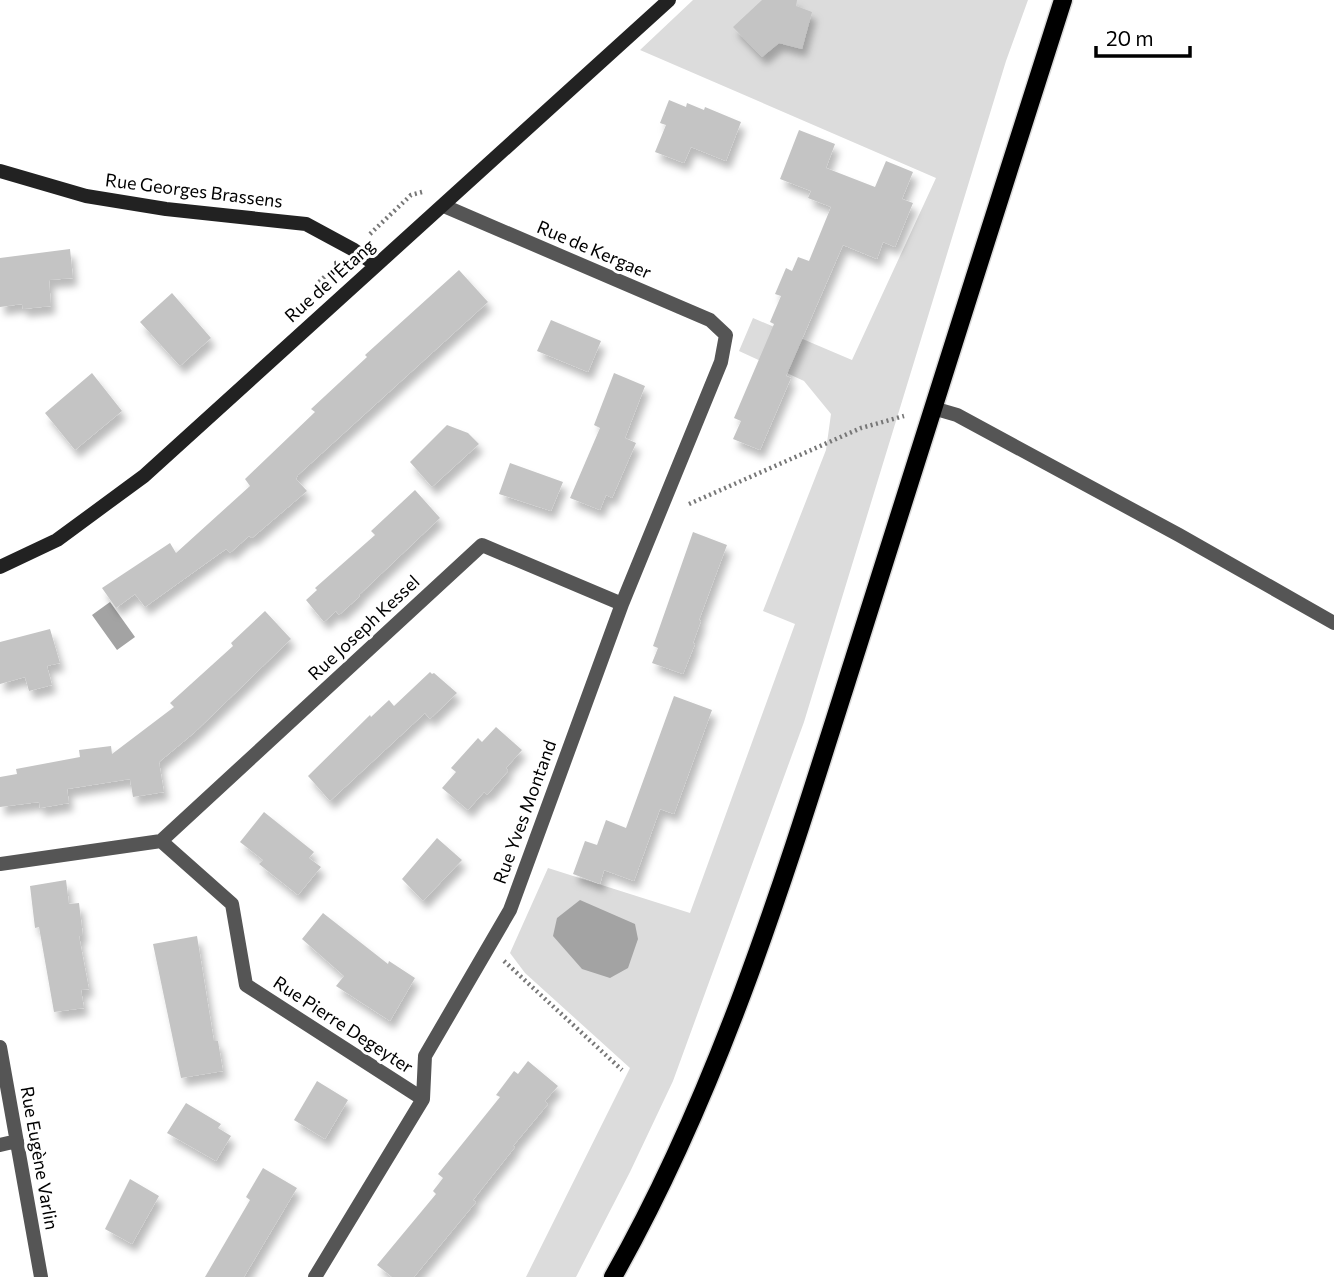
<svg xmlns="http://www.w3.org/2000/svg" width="1334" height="1277" font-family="Commissioner,sans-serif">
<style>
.green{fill:#dcdcdc}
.water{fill:#a3a3a3}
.building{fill:#c4c4c4;filter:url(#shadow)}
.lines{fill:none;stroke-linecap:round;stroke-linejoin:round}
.primary-casing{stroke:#dbdbdb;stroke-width:21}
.path{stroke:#777;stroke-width:4.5;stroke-dasharray:2 3.5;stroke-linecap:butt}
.street{stroke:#555;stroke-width:14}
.secondary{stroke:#222;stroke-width:14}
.primary{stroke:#000;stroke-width:18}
.labels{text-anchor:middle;stroke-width:6;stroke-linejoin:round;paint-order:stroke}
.street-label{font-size:18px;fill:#000;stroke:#fff}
</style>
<defs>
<filter id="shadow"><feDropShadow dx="4.5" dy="8" stdDeviation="3.5" flood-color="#0004"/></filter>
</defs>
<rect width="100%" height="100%" fill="#fff"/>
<path class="green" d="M 693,0 L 1028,0 L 1006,61 L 804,722 L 673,1081 L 630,1172 L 576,1277 L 526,1277 L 630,1068 L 525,973 L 510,953 L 548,868 L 690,913 L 795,624 L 763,611 L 826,450 L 831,414 L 804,381 L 739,351 L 753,318 L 852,360 L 936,178 L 640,50 Z"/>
<path class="water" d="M 110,602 L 135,637 L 117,650 L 92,615 Z
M 580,900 L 635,924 L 638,939 L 628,968 L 610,978 L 582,969 L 553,936 L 557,918 Z"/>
<path class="building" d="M 762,0 L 797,0 L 796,6 L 812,12 L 802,49 L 779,43 L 762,57 L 733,27 Z
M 669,100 L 686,107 L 687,103 L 704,110 L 705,107 L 741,122 L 726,161 L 691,147 L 684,163 L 655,152 L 666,125 L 660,123 Z
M 799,130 L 835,144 L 826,168 L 875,187 L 886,161 L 913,172 L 902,199 L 913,203 L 895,247 L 883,242 L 877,259 L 843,245 L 786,376 L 791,378 L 760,450 L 733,439 L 741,421 L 734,418 L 774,324 L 770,322 L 781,296 L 775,294 L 786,268 L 792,271 L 798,257 L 809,261 L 831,207 L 808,198 L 811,191 L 780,179 Z
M 70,249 L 73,278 L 49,280 L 51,306 L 23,309 L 22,304 L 0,307 L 0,258 Z
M 459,270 L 488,302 L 298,475 L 296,479 L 307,491 L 252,538 L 249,536 L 230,553 L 226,549 L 145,607 L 135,594 L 116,608 L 102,588 L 170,543 L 176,553 L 250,486 L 245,479 L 315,412 L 311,409 L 367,357 L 365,355 Z
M 172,293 L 211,338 L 180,366 L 140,322 Z
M 551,320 L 601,341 L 588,372 L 537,351 Z
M 92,373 L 122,411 L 75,450 L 45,413 Z
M 614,373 L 645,386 L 625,438 L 636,443 L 612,498 L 606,495 L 600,510 L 570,498 L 600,428 L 594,425 Z
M 447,425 L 468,433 L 479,444 L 432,487 L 410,462 Z
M 510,463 L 563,482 L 551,511 L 499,494 Z
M 415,490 L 440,518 L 359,595 L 360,596 L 339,615 L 336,611 L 324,622 L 306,600 L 317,590 L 315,588 L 375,535 L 371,531 Z
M 693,532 L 727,545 L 699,620 L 701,621 L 693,643 L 695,644 L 683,674 L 652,663 L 658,648 L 653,646 Z
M 265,611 L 291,639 L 195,732 L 159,762 L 164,792 L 133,797 L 130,779 L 67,789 L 69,803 L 40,808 L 39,802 L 0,807 L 0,777 L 17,774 L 16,769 L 80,757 L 79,750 L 111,746 L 112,754 L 174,707 L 170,703 L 233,646 L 231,643 Z
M 50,629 L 60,663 L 47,666 L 52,685 L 29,691 L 25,677 L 0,684 L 0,642 Z
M 430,672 L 432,674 L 434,673 L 457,693 L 430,719 L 425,713 L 330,801 L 308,776 L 370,715 L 371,717 L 389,700 L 394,706 Z
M 674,696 L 712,710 L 674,814 L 660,809 L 634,881 L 604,870 L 600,884 L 573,874 L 585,841 L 597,845 L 606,820 L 626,828 Z
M 496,727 L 522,750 L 506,768 L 508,771 L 487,795 L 484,792 L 468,810 L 442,788 L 456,772 L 451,768 L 478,738 L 482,742 Z
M 264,812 L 314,852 L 309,858 L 321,867 L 298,895 L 259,864 L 263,860 L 240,842 Z
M 437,838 L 462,860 L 423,901 L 402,879 Z
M 66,880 L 69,904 L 79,903 L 83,936 L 79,936 L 89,989 L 81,990 L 84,1008 L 54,1012 L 39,927 L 35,928 L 30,886 Z
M 323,913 L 388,964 L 389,961 L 415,978 L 390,1021 L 336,986 L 344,976 L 302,939 Z
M 197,936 L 214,1041 L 218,1041 L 223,1071 L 181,1078 L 153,944 Z
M 528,1061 L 558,1086 L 545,1101 L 548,1104 L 513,1146 L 515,1147 L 473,1200 L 476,1202 L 414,1277 L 392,1277 L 377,1265 L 436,1194 L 433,1191 L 443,1178 L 438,1174 L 500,1097 L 496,1095 L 514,1071 L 518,1074 Z
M 317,1081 L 348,1100 L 325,1139 L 294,1120 Z
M 186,1103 L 221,1124 L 218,1128 L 231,1136 L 216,1161 L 167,1133 Z
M 263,1168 L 297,1188 L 244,1277 L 205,1277 L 250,1200 L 246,1197 Z
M 130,1179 L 159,1196 L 132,1244 L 105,1229 Z"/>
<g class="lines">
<g class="primary-casing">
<path id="primary" d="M 613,1277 C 724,1081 789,863 857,649 C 925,433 994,216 1063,0"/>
</g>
<path class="path" d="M 370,234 L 411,195 L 422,192
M 319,282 L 338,264
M 689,504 L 861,428 L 904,416
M 504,961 L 622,1070"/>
<path class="street" d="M 933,408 L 957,415 L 1179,535 L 1334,623
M 161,841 L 482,545 L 622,604
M 0,864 L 161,841 L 232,904 L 246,985 L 423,1099
M 0,1047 L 41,1277
M 0,1145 L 17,1141
M 315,1277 L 423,1099 L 425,1056 L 510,910 L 622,604 L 721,362 L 726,335 L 710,320 L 444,206"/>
<path class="secondary" d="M 0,171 L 86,196 L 166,209 L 306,224 L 354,250 L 376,265
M 0,567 L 57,540 L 144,476 L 669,0"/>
<use href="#primary" class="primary"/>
</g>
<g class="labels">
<g class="street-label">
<text transform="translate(194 191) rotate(7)" y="6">Rue Georges Brassens</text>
<text transform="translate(594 250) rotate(23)" y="6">Rue de Kergaer</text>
<text transform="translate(330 281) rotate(-42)" y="6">Rue de l'Étang</text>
<text transform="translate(364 628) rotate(-43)" y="6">Rue Joseph Kessel</text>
<text transform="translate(525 812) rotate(-70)" y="6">Rue Yves Montand</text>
<text transform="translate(343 1025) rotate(33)" y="6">Rue Pierre Degeyter</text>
<text transform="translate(39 1158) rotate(80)" y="6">Rue Eugène Varlin</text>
</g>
</g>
<path d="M1096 46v10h94v-10" fill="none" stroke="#000000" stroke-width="3.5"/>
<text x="1106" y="46" font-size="21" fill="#000000" stroke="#ffffff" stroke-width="5" paint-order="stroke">20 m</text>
</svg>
